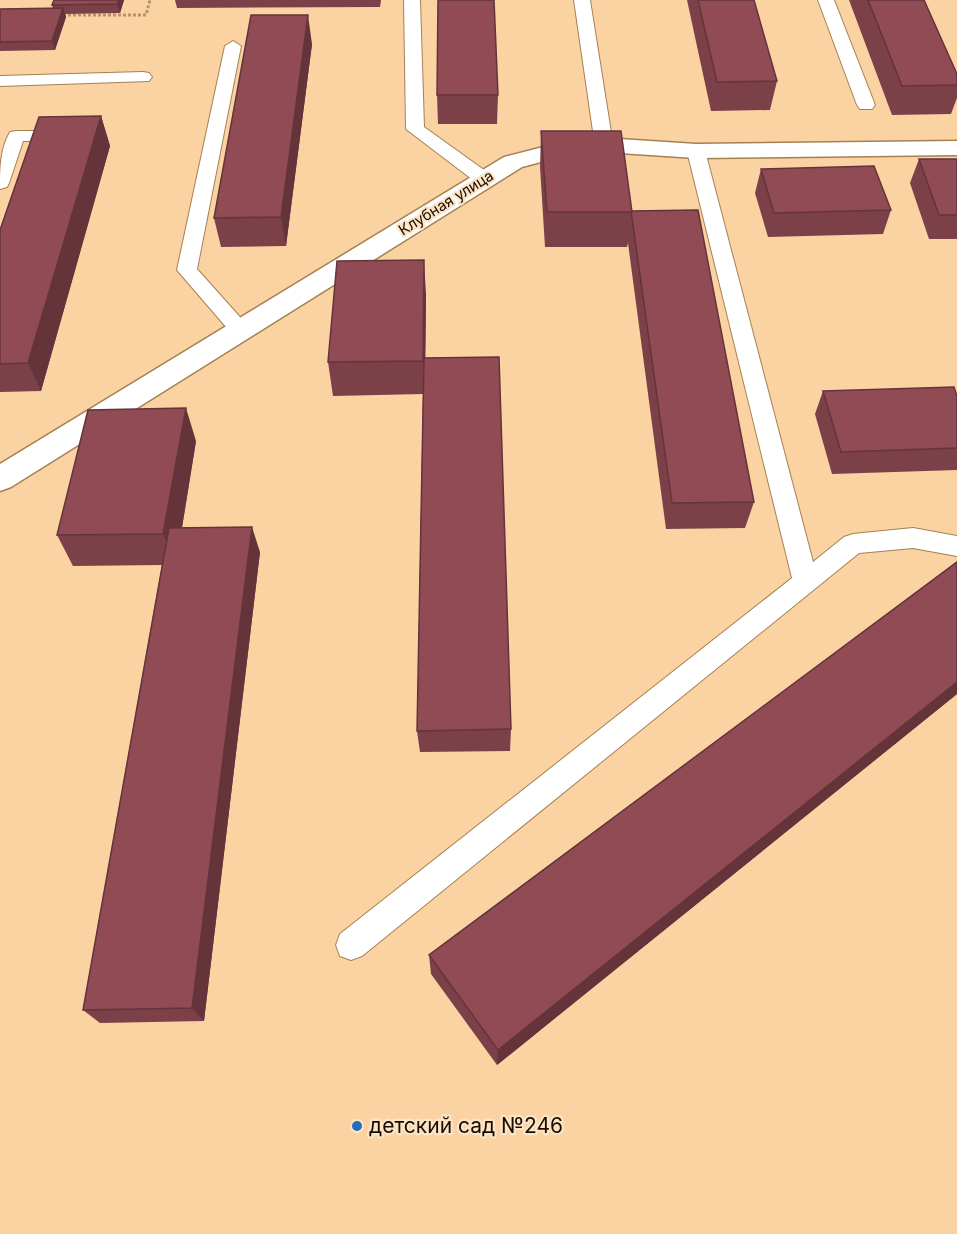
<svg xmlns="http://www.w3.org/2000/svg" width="957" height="1234" font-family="Inter,sans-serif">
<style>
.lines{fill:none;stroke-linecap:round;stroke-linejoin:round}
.service-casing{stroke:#a58152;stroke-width:2}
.minor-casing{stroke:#a58152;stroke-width:3}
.path{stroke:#b4946f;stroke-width:3;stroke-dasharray:3 2;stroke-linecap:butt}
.service{fill:#fff;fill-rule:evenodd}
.minor{fill:#fff;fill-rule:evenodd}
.wall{fill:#7c4048}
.shaded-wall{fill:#65343b}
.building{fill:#904b54;stroke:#65343b;stroke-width:1.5}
.poi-dot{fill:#206ebd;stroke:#fce4c7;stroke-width:2}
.labels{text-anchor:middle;stroke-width:4.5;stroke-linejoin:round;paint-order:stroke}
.far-street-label{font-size:15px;fill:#1a0d00;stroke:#fce4c7}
.near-poi-label{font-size:21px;fill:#1a0d00;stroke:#fce4c7;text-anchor:start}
</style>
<rect width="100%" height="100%" fill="#fbd3a2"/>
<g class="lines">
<g class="service-casing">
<path id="service" d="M 404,0 L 420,0 L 424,127 L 491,175 L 493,179 L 491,183 L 477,183 L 406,129 Z
M 574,0 L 590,0 L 613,145 L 610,149 L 598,149 L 595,145 Z
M 818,0 L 834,0 L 875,105 L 872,109 L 860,109 L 857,105 Z
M 233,41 L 241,46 L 197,269 L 247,325 L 251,330 L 247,335 L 240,337 L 233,335 L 177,270 L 225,46 Z
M 143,72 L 149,73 L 152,77 L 149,81 L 0,86 L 0,76 Z
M 16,131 L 68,131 L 74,132 L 77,136 L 74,140 L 68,141 L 23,141 L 9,183 L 7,187 L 0,189 C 0,169 0,149 10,132 Z
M 696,145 L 703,147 L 705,151 L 813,562 L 844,537 L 853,534 L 913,528 L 957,536 L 957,556 L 913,548 L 859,553 L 362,956 L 351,960 L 340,956 L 336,945 L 340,934 L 792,578 L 687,151 L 689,147 Z"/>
</g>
<g class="minor-casing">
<path id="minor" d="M 604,138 L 696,144 L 957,141 L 957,155 L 696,158 L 604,152 L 552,159 L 522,167 L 11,487 L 0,491 L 0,464 L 504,157 L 551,145 Z"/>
</g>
<path class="path" d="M 63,15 L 146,15 L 150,0"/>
<use href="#service" class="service"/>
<use href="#minor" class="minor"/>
</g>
<path class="wall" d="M 124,0 L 120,13 L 65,14 L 66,17 L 55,50 L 0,51 L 0,9 L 53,8 L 52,5 Z
M 175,0 L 381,0 L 380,7 L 177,8 Z
M 687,0 L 754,0 L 777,81 L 770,110 L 711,111 Z
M 849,0 L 924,0 L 957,74 L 957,98 L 951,114 L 892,115 Z
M 312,44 L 286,246 L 221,247 L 214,218 Z
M 437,95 L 498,95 L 497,124 L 438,124 Z
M 101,116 L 110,146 L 41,391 L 0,392 L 0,230 Z
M 541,131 L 632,211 L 754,502 L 745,528 L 666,529 L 628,243 L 627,247 L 545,247 L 540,167 Z
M 919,159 L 957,159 L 957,239 L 929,239 L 910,183 Z
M 761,169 L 891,210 L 883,234 L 768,237 L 755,193 Z
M 426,295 L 425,358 L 511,729 L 510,751 L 420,752 L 417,731 L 423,394 L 333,396 L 328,362 Z
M 823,391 L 957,396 L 957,470 L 832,474 L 815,414 Z
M 196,441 L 182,528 L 260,552 L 204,1021 L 100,1023 L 83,1010 L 162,565 L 73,566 L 57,535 Z
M 957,562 L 957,694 L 497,1065 L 431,974 L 429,955 Z"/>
<path class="shaded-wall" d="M 119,0 L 124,0 L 120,13 L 117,4 Z
M 63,8 L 66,17 L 55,50 L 52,41 Z
M 308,15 L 312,44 L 286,246 L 281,217 Z
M 101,116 L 110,146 L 41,391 L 28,363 Z
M 424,260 L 426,295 L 425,394 L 423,361 Z
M 186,408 L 196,441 L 176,564 L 163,534 Z
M 252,527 L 260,552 L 204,1021 L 192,1008 Z
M 957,682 L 957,694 L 497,1065 L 498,1050 Z"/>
<path class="building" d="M 54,0 L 119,0 L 117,4 L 52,5 Z
M 438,0 L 494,0 L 498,95 L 437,95 Z
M 698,0 L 754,0 L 777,81 L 717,82 Z
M 868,0 L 924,0 L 957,74 L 957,85 L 902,86 Z
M 63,8 L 52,41 L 0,42 L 0,9 Z
M 251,15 L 308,15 L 281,217 L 214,218 Z
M 101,116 L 28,363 L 0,364 L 0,230 L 39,117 Z
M 541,131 L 621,131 L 632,212 L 547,212 Z
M 919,159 L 957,159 L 957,215 L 939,215 Z
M 874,166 L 891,210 L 774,213 L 761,169 Z
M 698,210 L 754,502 L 672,503 L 631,211 Z
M 424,260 L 423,361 L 328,362 L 337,261 Z
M 499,357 L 511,729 L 417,731 L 424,358 Z
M 954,387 L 957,396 L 957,448 L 841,452 L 823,391 Z
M 186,408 L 163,534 L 57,535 L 88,410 Z
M 252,527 L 192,1008 L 83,1010 L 169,528 Z
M 957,562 L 957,682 L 498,1050 L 429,955 Z"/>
<circle class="poi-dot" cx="357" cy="1126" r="6"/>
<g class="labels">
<g class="far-street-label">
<text transform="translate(446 203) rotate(-32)" y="5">Клубная улица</text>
</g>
<g class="near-poi-label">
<text x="369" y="1133">детский сад №246</text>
</g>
</g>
</svg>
